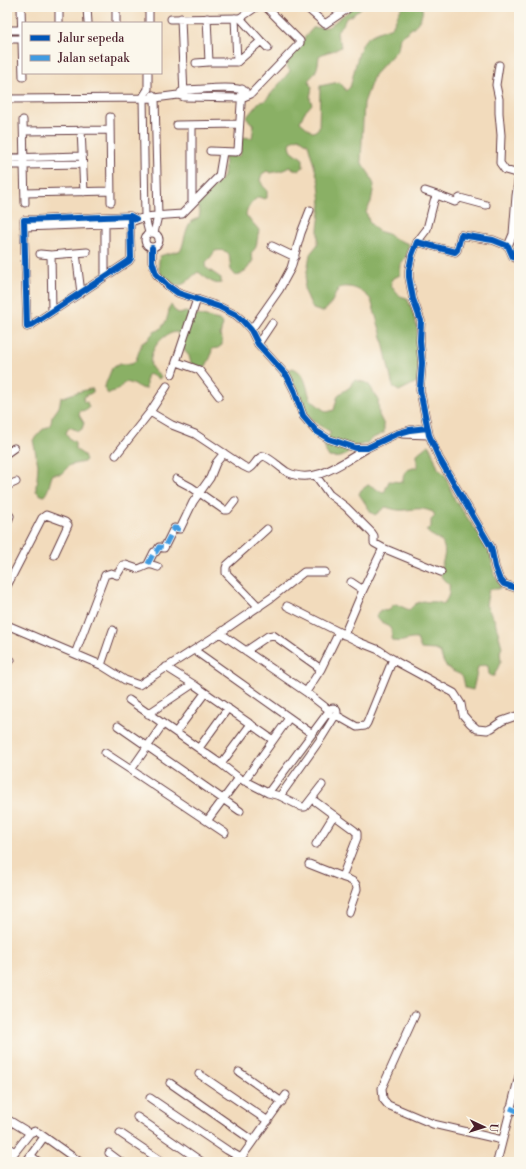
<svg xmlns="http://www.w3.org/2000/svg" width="526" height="1169" font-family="'Libre Bodoni',serif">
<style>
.forest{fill:#8ab065;stroke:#6a6848}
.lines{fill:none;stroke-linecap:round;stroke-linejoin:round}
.minor-casing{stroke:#633b41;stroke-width:9}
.minor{stroke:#fff;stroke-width:7}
.quiet{stroke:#409be1;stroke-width:5;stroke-dasharray:10 5;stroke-linecap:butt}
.cycleway-casing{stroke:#fbf7ec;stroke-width:8}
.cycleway{stroke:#0057b8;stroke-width:6}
</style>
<rect width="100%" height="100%" fill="#fbf7ec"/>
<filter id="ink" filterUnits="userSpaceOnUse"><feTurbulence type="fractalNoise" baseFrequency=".025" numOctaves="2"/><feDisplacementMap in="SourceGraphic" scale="8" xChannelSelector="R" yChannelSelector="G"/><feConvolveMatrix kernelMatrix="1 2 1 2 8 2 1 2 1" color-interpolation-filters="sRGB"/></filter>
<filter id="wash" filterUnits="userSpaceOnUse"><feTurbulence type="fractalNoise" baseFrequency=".012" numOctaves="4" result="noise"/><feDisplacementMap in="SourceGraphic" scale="16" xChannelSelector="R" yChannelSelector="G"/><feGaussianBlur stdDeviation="0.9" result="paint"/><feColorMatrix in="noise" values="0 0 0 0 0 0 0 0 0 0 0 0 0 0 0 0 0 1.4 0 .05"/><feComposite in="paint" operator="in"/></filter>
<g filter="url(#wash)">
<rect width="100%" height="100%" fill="#f2dbbc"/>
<path class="forest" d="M 354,7 L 362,7 L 353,15 L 346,18 L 343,25 L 337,31 L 338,39 L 340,41 L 341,47 C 334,52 326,51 319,56 C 318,66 317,73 309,79 L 310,85 L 312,87 L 310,98 L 312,104 L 304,113 L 300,122 L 312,132 L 314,132 L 319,128 L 320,86 L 339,82 L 343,86 L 346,91 L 350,87 C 354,75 358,47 366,39 C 373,33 384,30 392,27 L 402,7 L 422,7 C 425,21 410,30 400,37 L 398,49 L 374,75 L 364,103 L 361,160 L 363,165 L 370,175 L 374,185 L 371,202 L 366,212 L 370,223 L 378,231 L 388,234 L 393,238 L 409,244 L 407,255 L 401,264 L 400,275 L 392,279 L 391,285 L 400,296 L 407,298 C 410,305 413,312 415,319 C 420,337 420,364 417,382 L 399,391 L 394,388 L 392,383 L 381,333 L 371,300 C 364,291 351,284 339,288 C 333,297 332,307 322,312 L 313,309 L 304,289 L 310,254 L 318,244 L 318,229 L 321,204 L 319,183 L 308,144 L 299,138 L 293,140 L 290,144 L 291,150 L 303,159 L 303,167 L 299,171 L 289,167 C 284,171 277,171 271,173 L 267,171 L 262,174 L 260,180 L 263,186 L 267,190 L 267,198 L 264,199 L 259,197 C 253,200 247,207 246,215 L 259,230 L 256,247 L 251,254 L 253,260 C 248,268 245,274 236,276 L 231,270 L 229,254 C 226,250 219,250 215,251 L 210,258 L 206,262 L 205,267 L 221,278 L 221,283 C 213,286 205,276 198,272 C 193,275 187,283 183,284 C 178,286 175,285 170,283 C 159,278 157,267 160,256 C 167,253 174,253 181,250 C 184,243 186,226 191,222 C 194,220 196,219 199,217 L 200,212 L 198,204 L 224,176 L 225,156 L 240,156 L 242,137 L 252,138 L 254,125 L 246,118 L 259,102 L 265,101 L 290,71 L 285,63 L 298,50 L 305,37 L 313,28 L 328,27 Z
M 171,305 L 174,310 L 180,314 L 185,312 L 219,320 L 223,324 L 220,335 L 222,340 L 222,345 L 218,348 L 212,349 L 211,356 L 206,366 L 201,368 L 191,363 L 189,356 L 184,350 L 177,332 C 162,333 148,351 151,366 C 153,372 159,372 161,377 L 159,379 L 149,374 L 146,376 L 146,389 C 139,389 129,380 124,383 C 122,385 120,388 117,390 C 114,392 111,391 108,394 L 104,388 L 112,368 L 120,364 L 132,364 L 136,360 L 142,343 C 151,339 148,338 153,333 C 155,331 157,331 159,330 C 166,324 169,315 169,307 Z
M 293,368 C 306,373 306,387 310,398 C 312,401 323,410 327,412 L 334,410 L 338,395 L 350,387 L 353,381 L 355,380 L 367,383 C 373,388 372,393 378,398 L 379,415 L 384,425 L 384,433 L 371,439 L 367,443 L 361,445 L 353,446 C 345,456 343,459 329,457 L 326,452 L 324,444 L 331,432 C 326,429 319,426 315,422 C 304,414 303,400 297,389 C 293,382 287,376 290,369 Z
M 90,389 L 93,389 L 93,392 L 84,397 L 83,401 L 87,402 L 89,408 L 87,410 L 80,411 L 79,415 L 84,423 L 82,429 L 79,431 L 69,427 L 66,433 L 70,439 L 75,442 L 75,449 L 84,455 L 86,460 L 84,462 L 70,465 L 61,474 L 53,474 C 49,482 50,489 44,496 L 41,495 L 36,491 L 36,485 L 38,482 L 37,479 L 38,465 L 33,440 L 42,430 L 49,426 L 51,423 L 52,417 L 59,407 L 61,398 C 71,394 80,391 90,389 Z
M 428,445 L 430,446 L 438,468 L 445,475 L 455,500 L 485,543 L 491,557 L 494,575 L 500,584 L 500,588 L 497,589 L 489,589 L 486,605 L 495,621 L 502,647 L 500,652 L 501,661 L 494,676 L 491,676 L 489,674 L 488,666 L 483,665 L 478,667 L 473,690 L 465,688 C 463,669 458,677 447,667 C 443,664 442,657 440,652 L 435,650 L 421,649 L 417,639 C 406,638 405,643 393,641 L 391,639 L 392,631 L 390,628 L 376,617 L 380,610 L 388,611 L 393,605 L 396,604 L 409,610 L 415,604 L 423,601 C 431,603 434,600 443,604 C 449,598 450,592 449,584 C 431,573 448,562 444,547 C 442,537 431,538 426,530 L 431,527 L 431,520 L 435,516 L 433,512 C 420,507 418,509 405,510 C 399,511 392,509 386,507 L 384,508 L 375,515 L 371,512 L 359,494 L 361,490 L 368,485 C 375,486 378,492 384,493 L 389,481 L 403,482 C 403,470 406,470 417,467 L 417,454 Z"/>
</g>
<g filter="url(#ink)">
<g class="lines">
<g class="minor-casing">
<path id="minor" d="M 21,7 L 23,77
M 59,7 L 59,23
M 87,7 L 88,23
M 306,7 L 325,24 L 350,7
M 181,18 L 184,97
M 207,18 L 209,62 L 237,62 L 235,18
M 171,19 L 238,18
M 116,23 L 116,7
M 149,23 L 149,7
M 7,30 L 23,30
M 7,39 L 23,39
M 261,41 L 268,48
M 237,62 L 261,41 L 240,18 L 256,7
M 196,63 L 209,62
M 499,65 L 496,85 L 499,99 L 499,113 L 501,135 L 500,163 L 505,170 L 519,174
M 148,73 L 148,89 L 143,97 L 145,217 L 149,233
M 181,92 L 184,90 C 199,90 233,85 245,91
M 153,95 L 155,98 L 158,216 L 154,233
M 7,99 L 155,98 L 178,95 L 184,97 L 241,98 L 251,94 L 300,43 L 300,41 L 266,7
M 110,117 L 111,202
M 23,120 L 24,165 L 82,164
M 177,125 L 239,124
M 81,130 L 84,192
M 24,131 L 110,130
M 210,151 L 236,152 L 238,150 L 242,89
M 7,158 L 82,156
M 7,165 L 24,165 L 25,203
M 425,191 L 437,195
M 25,193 L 110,191
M 192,203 L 192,125
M 130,216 L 131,258 L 129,261 L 30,326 L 27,327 L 24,220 L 130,216 L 136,219
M 105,220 L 105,276
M 24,227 L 130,223 C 142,215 167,215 182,214 L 219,176 L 223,152
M145 240a7 7 0 1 1 14 0a7 7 0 1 1-14 0Z
M 417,242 L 427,229 L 434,201 L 437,195 L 455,202 L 460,198 L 486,205
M 272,246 L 295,257
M 508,246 L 513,234 L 516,196 L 519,175
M 152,248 L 152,261 L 156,274 L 168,286 L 178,293 L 220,307 L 236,315 L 243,321 L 251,330 L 258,344 L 287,376 L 294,390 L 303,416 L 316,431 L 329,439 L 356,448 L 367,448 L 396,434 L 410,430 L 427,428
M 76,253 L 81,293
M 40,254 L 51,255 L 87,252
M 51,255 L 52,311
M 519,260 L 513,257 L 508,246 L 493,240 L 461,235 L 457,250 L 455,252 L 417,242 L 412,255 L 409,270 L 409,277 L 413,299 L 421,321 L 420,341 L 422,363 L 420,390 L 429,435 L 439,458 L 491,547 L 495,567 L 499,578 L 504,584 L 519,589
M 251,330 L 279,290 L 291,268 L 301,233 L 310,210
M 258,344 L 272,323
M 177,362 L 199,370 L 219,396
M 172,374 L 197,299
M 150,412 L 167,386
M 402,434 L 429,435
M 7,453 L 14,448
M 116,455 L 150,412 L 172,425 L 195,434 L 243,466 L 249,469 C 256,466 256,457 264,456 C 273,460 279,467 287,472 C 315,486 343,462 366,449
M 316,476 L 329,494 L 346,507 L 372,533 L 374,536 L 374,543 L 383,548 L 441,572
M 176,479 L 191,487 L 224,510 L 228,510 L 235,501
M 7,486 L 16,482
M 7,513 L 10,516 L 7,524
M 148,564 L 154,552 L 156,552 L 159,547 L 164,548 L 174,528 L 180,529 L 193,502 L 210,478 L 216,463 L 224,453
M 325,572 L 304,572 L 271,598 L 220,633 L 306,692 L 329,710
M 351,582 L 363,590
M 7,586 L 42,518 L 46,515 L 65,522 L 68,525 L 54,555
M 287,606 L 359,642 L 379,650 L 397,662 L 454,693 L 461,704 L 463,715 L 470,723 L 477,729 L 487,730 L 492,728 L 502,721 L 519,715
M 259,607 L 226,573 L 226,568 L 227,565 L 267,529
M 7,625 L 101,665 L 125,680 L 139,685 L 220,633
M 344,635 L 363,590 L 383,548
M 194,650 L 311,733
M 246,651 L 268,636 L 273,635 L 321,669
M 75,654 L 105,575 L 111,573 L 117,575 L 123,565 L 126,565 L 138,569 C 148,566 147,562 158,567
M 7,659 L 11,660
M 101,665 L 113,630
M 166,667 L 193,684 L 273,740
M 306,692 L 321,669 L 339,632
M 129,700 L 221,764 L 239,778 L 268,793 L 280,796 L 302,807 L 305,807 L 322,785
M329 712a4 4 0 1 1 8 0a4 4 0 1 1-8 0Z
M 148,714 L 193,684
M 336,715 L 357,727 L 365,726 L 367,723 L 393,659
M 163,724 L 131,770 L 207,821 L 239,778
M 118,726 L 240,811
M 176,732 L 205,693
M 199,748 L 228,708
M 105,753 L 131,770
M 221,764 L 251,724
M 244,781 L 289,718
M 268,793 L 329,711
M 280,796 L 322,737 L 335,716
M 207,821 L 225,833
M 316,844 L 334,815
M 309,864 L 342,877 L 357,838 L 357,833 L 354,830 L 312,799
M 342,877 C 349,880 357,881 357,889 L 349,912
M 415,1015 L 382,1088 L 383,1099 L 388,1105 L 433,1124 L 502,1140
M 239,1072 L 282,1102
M 199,1074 L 268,1121
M 170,1083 L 253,1141
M 150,1098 L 227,1150 L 241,1158 L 238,1162
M 510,1108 L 519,1112
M 137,1117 L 202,1162
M 7,1119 L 30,1133 L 35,1131 L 39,1133 L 80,1162
M 120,1133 L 163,1162
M 7,1147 L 15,1152
M 109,1153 L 121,1162
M 31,1156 L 39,1162
M 241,1158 L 286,1095
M 7,1162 L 30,1133
M 26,1162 L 44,1137
M 497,1162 L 519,1076"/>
</g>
<use href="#minor" class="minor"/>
<path class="quiet" d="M 148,564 L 154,552 L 156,552 L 159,547 L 164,548 L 174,528 L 180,529
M 510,1108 L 519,1112"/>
<g class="cycleway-casing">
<path id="cycleway" d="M 130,216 L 131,258 L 129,261 L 30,326 L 27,327 L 24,220 L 130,216 L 136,219
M 152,248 L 152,261 L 156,274 L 168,286 L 178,293 L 220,307 L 236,315 L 243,321 L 251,330 L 258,344 L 287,376 L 294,390 L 303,416 L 316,431 L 329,439 L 356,448 L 367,448 L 396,434 L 410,430 L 427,428
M 519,260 L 513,257 L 508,246 L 493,240 L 461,235 L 457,250 L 455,252 L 417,242 L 412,255 L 409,270 L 409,277 L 413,299 L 421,321 L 420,341 L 422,363 L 420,390 L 429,435 L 439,458 L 491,547 L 495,567 L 499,578 L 504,584 L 519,589"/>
</g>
<use href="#cycleway" class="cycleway"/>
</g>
</g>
<rect width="526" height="1169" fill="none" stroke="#fbf7ec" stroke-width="24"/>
<rect x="22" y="22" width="140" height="52" fill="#fbf7ec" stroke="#b4a19f"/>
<rect x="30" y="35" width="20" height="6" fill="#0057b8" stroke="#b4a19f"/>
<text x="58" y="42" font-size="12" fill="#4a1f2b">Jalur sepeda</text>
<rect x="30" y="55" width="20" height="6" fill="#409be1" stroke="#b4a19f"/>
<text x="58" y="62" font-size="12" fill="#4a1f2b">Jalan setapak</text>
<g transform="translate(484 1127) rotate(94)" stroke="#fbf7ec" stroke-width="3" paint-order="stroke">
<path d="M0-3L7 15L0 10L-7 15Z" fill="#4a1f2b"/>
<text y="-6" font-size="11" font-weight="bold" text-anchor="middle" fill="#4a1f2b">U</text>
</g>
</svg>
